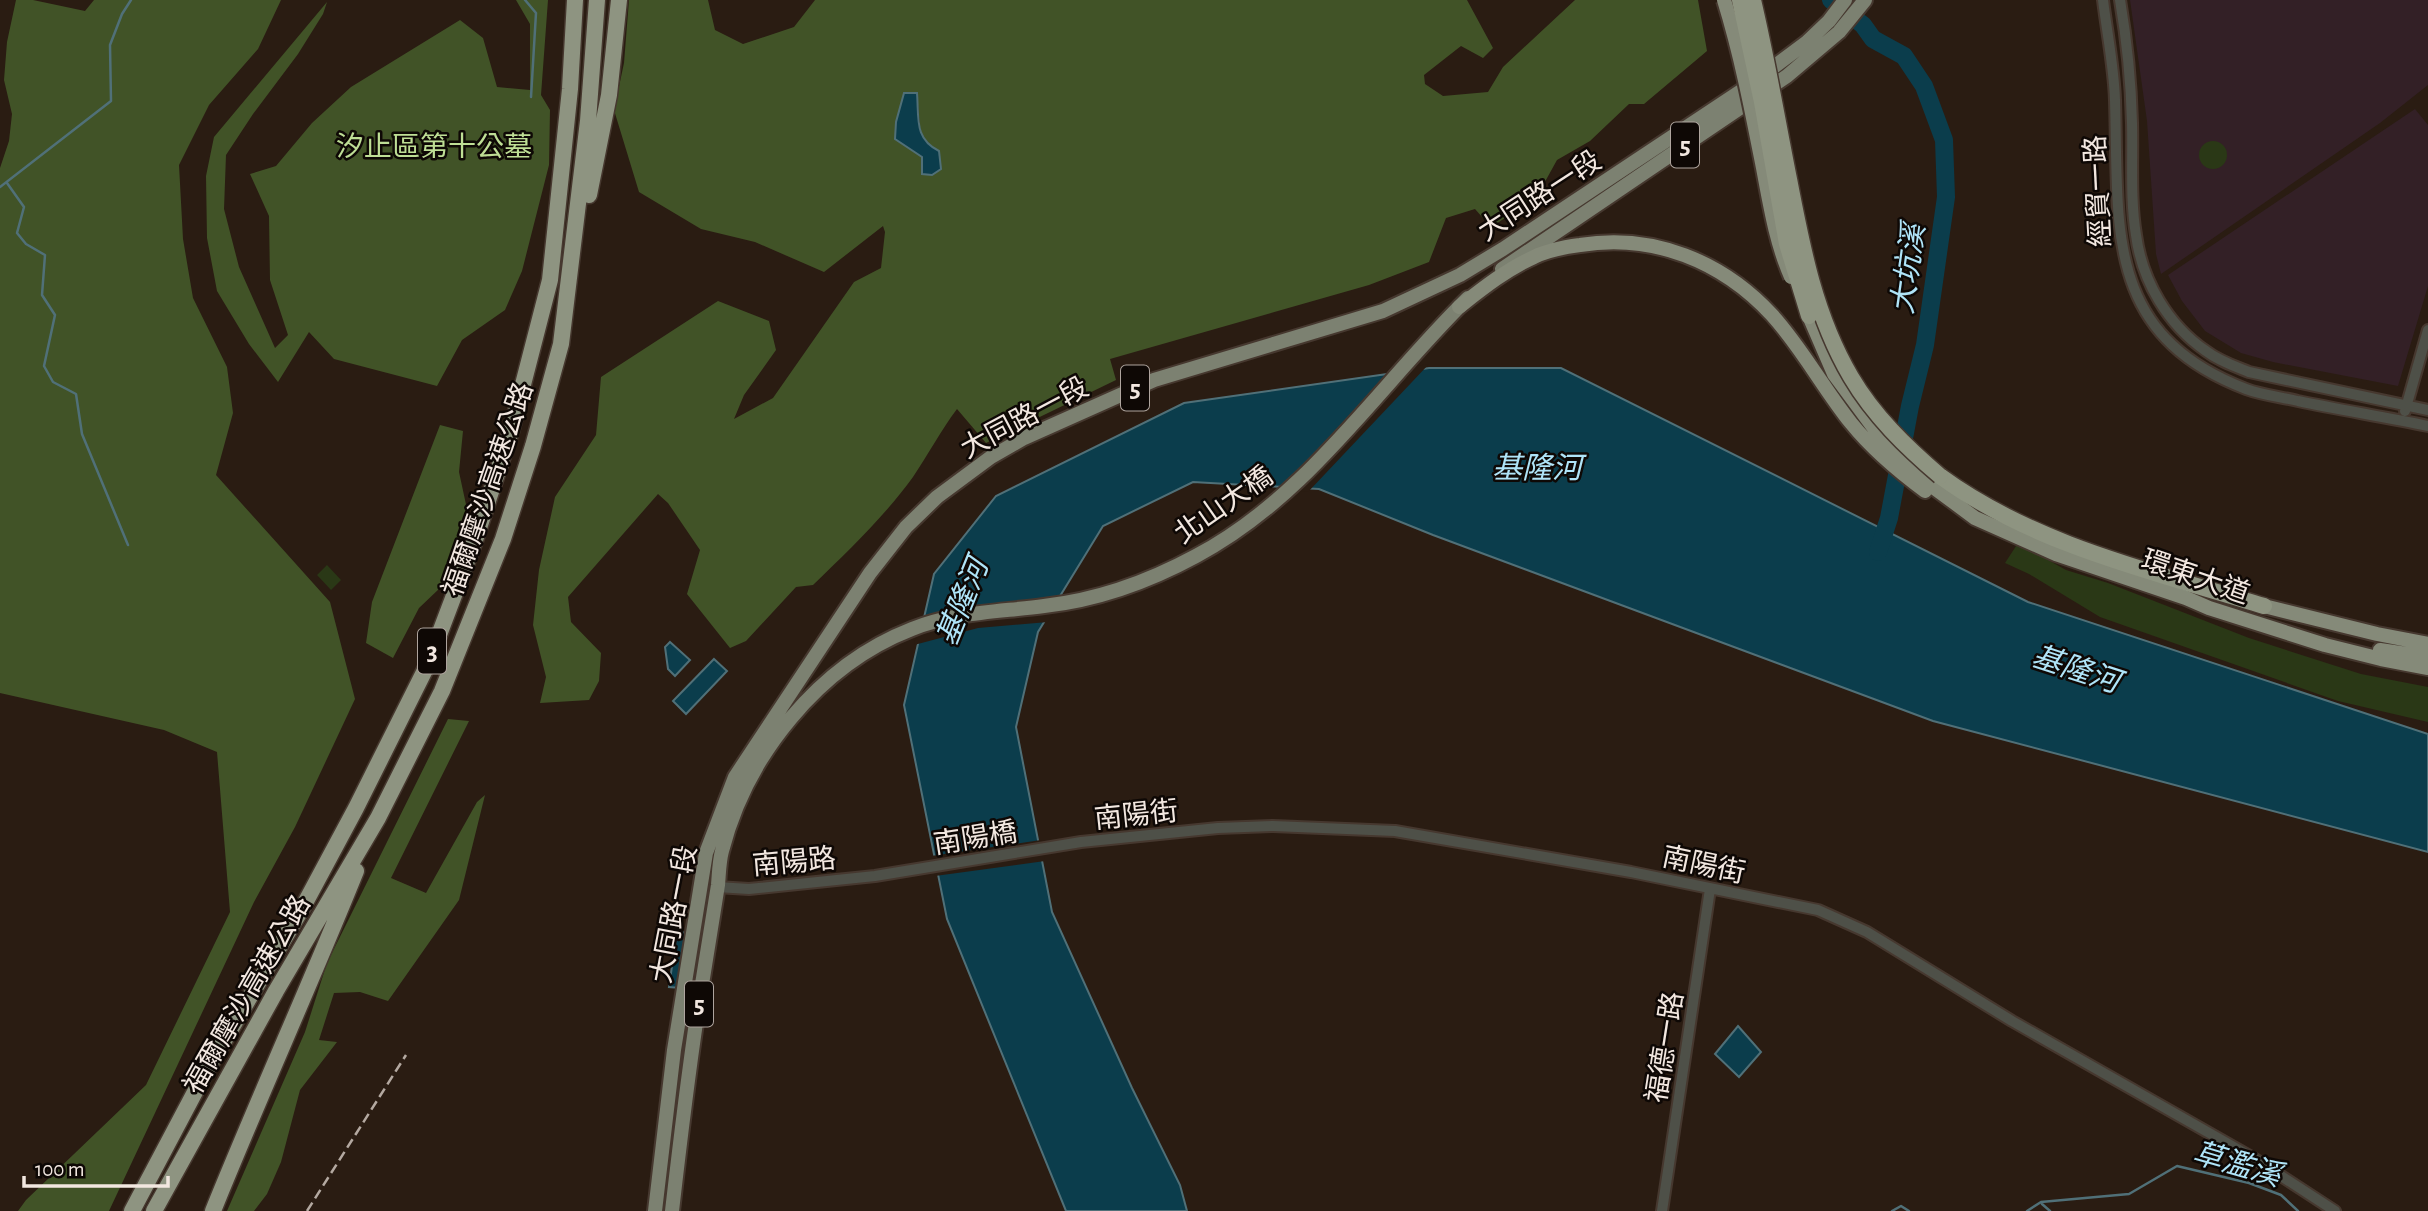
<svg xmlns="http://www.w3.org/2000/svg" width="2428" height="1211" font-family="'Alegreya Sans','Noto Sans TC',sans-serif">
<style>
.commercial{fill:#332026}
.green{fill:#2a3816}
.forest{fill:#415327;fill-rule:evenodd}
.water{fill:#0b3d4c;stroke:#507078;stroke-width:2}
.pier{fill:#2a1c12}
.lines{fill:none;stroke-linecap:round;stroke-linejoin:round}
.stream{stroke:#507078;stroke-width:2.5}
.river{stroke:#0b3d4c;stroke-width:18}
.tertiary-casing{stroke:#46382f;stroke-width:14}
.primary-casing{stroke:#46382f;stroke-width:18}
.trunk-casing{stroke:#46382f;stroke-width:18}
.motorway-casing{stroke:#46382f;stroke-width:19}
.tertiary{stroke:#4e5048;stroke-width:10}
.primary{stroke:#7c8171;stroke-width:14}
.trunk{stroke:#858a79;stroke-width:14}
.motorway{stroke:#8e9481;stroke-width:16}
.rail{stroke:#b4a9a1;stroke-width:2.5;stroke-dasharray:10 5;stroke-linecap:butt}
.trunk-bridge-casing{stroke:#46382f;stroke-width:18;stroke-linecap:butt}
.motorway-bridge-casing{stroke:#46382f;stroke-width:19;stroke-linecap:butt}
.trunk-bridge{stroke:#858a79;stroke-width:14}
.motorway-bridge{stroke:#8e9481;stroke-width:16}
.labels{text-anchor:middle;stroke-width:5;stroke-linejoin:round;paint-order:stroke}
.shield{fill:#0e0805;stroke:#aea49e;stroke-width:2}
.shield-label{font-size:26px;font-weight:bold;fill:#f2e7e0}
.park-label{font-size:28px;fill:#bede95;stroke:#0e0805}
.street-label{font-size:28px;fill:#f2e7e0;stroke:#0e0805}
.water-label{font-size:30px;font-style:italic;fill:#afe4f8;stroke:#0e0805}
</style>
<rect width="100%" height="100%" fill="#2a1c12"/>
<path class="commercial" d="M 2130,0 L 2428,0 L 2428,85 L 2380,123 L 2161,274 L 2156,254 L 2147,121 Z
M 2415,109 L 2428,125 L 2428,286 L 2398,386 L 2273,362 L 2241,353 L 2205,331 L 2182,301 L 2168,275 Z"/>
<path class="green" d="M2199 155a14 14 0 1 1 28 0a14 14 0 1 1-28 0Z
M 2018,543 L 2066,570 L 2108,583 L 2249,638 L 2361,674 L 2428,687 L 2428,722 L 2338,701 L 2100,617 L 2029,574 L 2005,563 Z
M 327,565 L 341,580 L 331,590 L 317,575 Z"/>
<path class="forest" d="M 16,0 L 33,0 L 85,11 L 94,0 L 281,0 L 258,49 L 209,105 L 179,165 L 183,239 L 193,298 L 227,367 L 233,413 L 216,475 L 330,602 L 355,699 L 295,827 L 254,902 L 109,1211 L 18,1211 L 26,1200 L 146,1085 L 230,912 L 217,752 L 164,730 L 0,693 L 0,168 L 9,141 L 12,114 L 4,80 L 7,42 Z
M 516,0 L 548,0 L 541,95 L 550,110 L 549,165 L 522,271 L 505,310 L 462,340 L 437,386 L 334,359 L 309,332 L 278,382 L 249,344 L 217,291 L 207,238 L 206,176 L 214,137 L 327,2 L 323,14 L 298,54 L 253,114 L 226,155 L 224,209 L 239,267 L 275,348 L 288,335 L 270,280 L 269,216 L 250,174 L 276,166 L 312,123 L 351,87 L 460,20 L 483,38 L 497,87 L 530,90 L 530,24 Z
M 629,0 L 708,0 L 715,30 L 743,44 L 794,27 L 815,0 L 1467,0 L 1493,48 L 1483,58 L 1461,46 L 1424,75 L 1425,84 L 1443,96 L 1488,92 L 1503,67 L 1575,0 L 1698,0 L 1707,51 L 1644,104 L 1629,104 L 1590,141 L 1557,160 L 1536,198 L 1491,227 L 1475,209 L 1446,218 L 1429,262 L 1369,285 L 1110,359 L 1116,380 L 986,443 L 957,409 C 941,430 928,455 913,477 C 884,517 848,551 813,585 L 796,587 L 746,641 L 730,648 L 687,594 L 700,550 L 668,503 L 658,494 L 568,597 L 571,622 L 601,653 L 599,681 L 589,700 L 540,703 L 546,677 L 533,625 L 539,570 L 555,497 L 596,435 L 601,377 L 718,301 L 769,321 L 776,350 L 744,395 L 734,419 L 773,398 L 854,282 L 881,268 L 885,232 L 883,226 L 824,272 L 755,242 L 701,229 L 639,192 L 614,110 L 624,63 ZM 917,94 L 921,138 L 927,145 L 896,122 Z
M 440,425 L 463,431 L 459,472 L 470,523 L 440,588 L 419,608 L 393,658 L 366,643 L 372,602 Z
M 448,719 L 469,721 L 391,878 L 426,893 L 477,802 L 485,795 L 459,900 L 388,1001 L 360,992 L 334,993 L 319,1040 L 337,1042 L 300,1090 L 281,1162 L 267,1194 L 254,1211 L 227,1211 L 305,1032 L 327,963 Z"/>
<path class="water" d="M 904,93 L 917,93 C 919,118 914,139 939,151 L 941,169 L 932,175 L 922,174 L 922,157 L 895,139 L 896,122 Z
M 1429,368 L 1561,368 L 2028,602 L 2428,734 L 2428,852 L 1933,721 L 1433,535 L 1319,489 L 1193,482 L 1103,526 L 1038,632 L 1016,727 L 1052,912 L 1132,1088 L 1180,1185 L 1187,1211 L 1066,1211 L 947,919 L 904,705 L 934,574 L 996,496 L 1184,403 Z
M 670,642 L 690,660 L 675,676 L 668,669 L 665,647 Z
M 714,659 L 727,671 L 686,714 L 673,701 Z
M 677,931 L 689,934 L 680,988 L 669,987 Z
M 1738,1026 L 1761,1052 L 1739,1077 L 1715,1054 Z"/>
<path class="pier" d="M 1429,364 L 1308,492 L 1286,491 L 1402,368 Z
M 1064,596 L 1048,622 L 978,628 L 914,645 L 919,623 Z
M 1041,840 L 1045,861 L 935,876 L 931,856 Z"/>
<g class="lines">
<path class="stream" d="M 525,0 L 536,13 L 531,97
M 7,183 L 24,207 L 17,233 L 26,244 L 45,255 L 42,295 L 55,315 L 44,366 L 53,382 L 76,394 L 82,434 L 128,545
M 0,187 L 111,101 L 110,45 L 122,14 L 131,0
M 2042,1204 L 2050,1211
M 1892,1211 L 1901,1206 L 1909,1211
M 2027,1211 L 2041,1202 L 2129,1194 L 2177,1166 L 2249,1183 L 2281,1195 L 2298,1211"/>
<path class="river" d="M 1831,0 L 1863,25 L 1873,39 L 1904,56 L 1924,86 L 1944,140 L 1946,197 L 1925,345 L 1910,406 L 1889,518 L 1878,552"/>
<g class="tertiary-casing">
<path id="tertiary" d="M 2103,0 C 2107,33 2114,67 2115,100 C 2119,227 2103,334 2246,389 C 2262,395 2281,397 2298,401 C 2341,410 2385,417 2428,426
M 2120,0 C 2127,41 2131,81 2132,123 C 2133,159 2130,199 2136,235 C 2142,281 2168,325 2206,351 C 2219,361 2234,366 2249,372 L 2428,410
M 2405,411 L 2428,330
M 717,887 L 749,889 L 875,876 L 1081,842 L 1218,828 L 1273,826 L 1395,831 L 1631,872 L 1818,910 L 1867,932 L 2012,1021 L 2255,1159 L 2335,1211
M 1662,1211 L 1710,889"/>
</g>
<g class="primary-casing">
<path id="primary" d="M 1502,269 L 1787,76 L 1839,32 L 1865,0
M 655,1211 L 674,1050 L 706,853 L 735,777 L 870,573 L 906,527 L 937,497 L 991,457 L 1024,438 L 1154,380 L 1383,311 L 1460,275 L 1503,249 L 1747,87 L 1807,42 L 1829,21 L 1845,0
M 672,1211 C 681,1133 690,1055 703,978 C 708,947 713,916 718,885 C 719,874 719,862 722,851 C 746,756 819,665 912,629 C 954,612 999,612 1044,606 C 1098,600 1148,582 1196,556 C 1308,497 1379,385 1468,298"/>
</g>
<g class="trunk-casing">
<path id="trunk" d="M 1459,307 C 1482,289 1507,269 1534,257 C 1548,250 1565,247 1580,245 C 1653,233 1722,261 1772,315 C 1802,348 1823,388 1851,423 C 1872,449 1898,471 1925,491
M 1809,316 L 1834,374 L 1885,443 L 1925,481 L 1975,518 L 2056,554 L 2186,598 L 2209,608 L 2325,645 L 2381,659 L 2428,668
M 2264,606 L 2377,634 L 2428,644
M 2380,650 L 2428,657"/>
</g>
<g class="motorway-casing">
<path id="motorway" d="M 589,195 L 609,95 L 619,0
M 1940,476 C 2034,545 2154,572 2264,606
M 132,1211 L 205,1073 L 304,905 L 356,808 L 428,664 L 475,540 L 511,431 L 550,280 L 570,89 L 575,0
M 154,1211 L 276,991 L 378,818 L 442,691 L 503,539 L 533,446 L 561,344 L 588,121 L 597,0
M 213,1211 C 259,1097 310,985 356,871"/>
</g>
<use href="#tertiary" class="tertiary"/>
<use href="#primary" class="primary"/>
<use href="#trunk" class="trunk"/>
<use href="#motorway" class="motorway"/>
<path class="rail" d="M 307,1211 L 406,1055"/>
<g class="trunk-bridge-casing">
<path id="trunk-bridge" d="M 1724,0 C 1741,55 1752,112 1763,168 C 1770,205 1776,243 1791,277"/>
</g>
<g class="motorway-bridge-casing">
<path id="motorway-bridge" d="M 1740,0 L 1762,102 L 1787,244 L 1809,316
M 1753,0 C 1767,59 1777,119 1789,179 C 1802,247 1815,316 1851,377 C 1874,416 1906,447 1940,476"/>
</g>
<use href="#trunk-bridge" class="trunk-bridge"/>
<use href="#motorway-bridge" class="motorway-bridge"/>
</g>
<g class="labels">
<g class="shield">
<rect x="1671" y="122.5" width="28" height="45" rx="5"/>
<rect x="1121" y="365.5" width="28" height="45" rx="5"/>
<rect x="418" y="628.5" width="28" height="45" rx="5"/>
<rect x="685" y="981.5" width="28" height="45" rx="5"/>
</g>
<g class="shield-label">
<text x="1685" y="154">5</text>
<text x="1135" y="397">5</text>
<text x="432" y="660">3</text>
<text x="699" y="1013">5</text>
</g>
<g class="park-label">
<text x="434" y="156">汐止區第十公墓</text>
</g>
<g class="street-label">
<text transform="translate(2097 191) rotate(-93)" y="10">經貿一路</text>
<text transform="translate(1539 195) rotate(-33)" y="10">大同路一段</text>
<text transform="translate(1024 417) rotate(-28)" y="10">大同路一段</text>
<text transform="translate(487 489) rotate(-71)" y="10">福爾摩沙高速公路</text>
<text transform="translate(1223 504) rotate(-35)" y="10">北山大橋</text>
<text transform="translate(2196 576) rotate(19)" y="10">環東大道</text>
<text transform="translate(1136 814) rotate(-6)" y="10">南陽街</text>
<text transform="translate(975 837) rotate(-9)" y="10">南陽橋</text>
<text transform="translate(794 861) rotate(-5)" y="10">南陽路</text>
<text transform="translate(1704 864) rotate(12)" y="10">南陽街</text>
<text transform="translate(673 914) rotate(-79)" y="10">大同路一段</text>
<text transform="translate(246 994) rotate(-60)" y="10">福爾摩沙高速公路</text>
<text transform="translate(1664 1047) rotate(-81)" y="10">福德一路</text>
</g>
<g class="water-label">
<text transform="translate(1908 269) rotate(-82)" y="10">大坑溪</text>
<text x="1537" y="478">基隆河</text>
<text transform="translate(962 602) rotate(-68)" y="10">基隆河</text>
<text transform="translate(2076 669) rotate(18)" y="10">基隆河</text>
<text transform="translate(2237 1164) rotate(16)" y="10">草濫溪</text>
</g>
</g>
<path d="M24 1176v10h144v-10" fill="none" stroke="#f2e7e0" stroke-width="3.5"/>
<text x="35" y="1176" font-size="21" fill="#f2e7e0" stroke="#0e0805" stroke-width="5" paint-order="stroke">100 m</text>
</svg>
